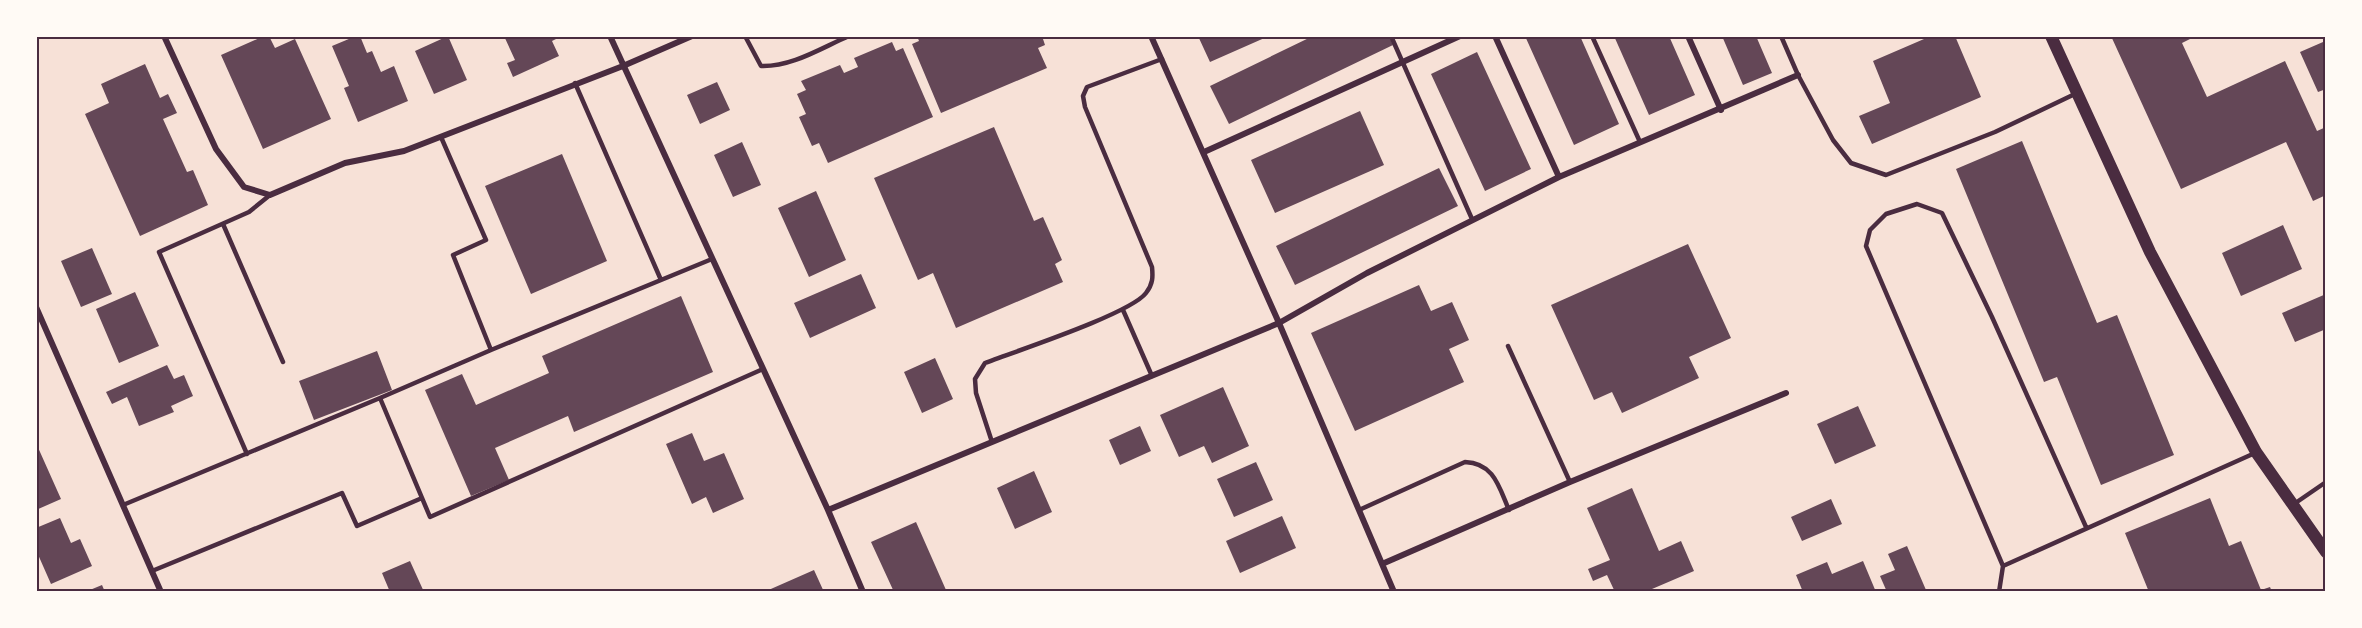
<svg xmlns="http://www.w3.org/2000/svg" width="2362" height="628" font-family="Raleway,sans-serif">
<style>
.building{fill:#644757}
.lines{fill:none;stroke-linecap:round;stroke-linejoin:round}
.service{stroke:#4a2c40;stroke-width:4.5}
.minor{stroke:#4a2c40;stroke-width:6}
.secondary{stroke:#4a2c40;stroke-width:12}
.neatline{fill:none;stroke:#4a2c40;stroke-width:2}
</style>
<rect width="100%" height="100%" fill="#f7e1d7"/>
<path class="building" d="M 264,36 L 269,36 L 275,48 L 295,39 L 331,119 L 263,149 L 221,55 Z
M 356,36 L 360,36 L 367,53 L 372,51 L 381,72 L 394,66 L 408,101 L 358,122 L 344,88 L 349,86 L 332,46 Z
M 448,36 L 467,80 L 434,94 L 415,51 Z
M 504,36 L 556,36 L 558,38 L 552,41 L 559,56 L 513,77 L 507,63 L 515,60 Z
M 917,36 L 1042,36 L 1045,45 L 1038,48 L 1047,68 L 941,113 L 912,44 L 919,41 Z
M 1198,36 L 1269,36 L 1210,62 Z
M 1313,36 L 1389,36 L 1393,45 L 1229,124 L 1210,86 Z
M 1525,36 L 1580,36 L 1619,124 L 1574,145 Z
M 1614,36 L 1669,36 L 1695,95 L 1649,115 Z
M 1722,36 L 1756,36 L 1772,73 L 1743,85 Z
M 1931,36 L 1955,36 L 1981,97 L 1872,144 L 1859,116 L 1890,103 L 1873,61 Z
M 2111,36 L 2196,36 L 2182,43 L 2207,97 L 2285,61 L 2317,131 L 2326,127 L 2326,195 L 2313,201 L 2286,142 L 2181,189 Z
M 892,42 L 896,51 L 903,48 L 933,117 L 828,163 L 819,143 L 812,146 L 799,117 L 806,114 L 797,94 L 806,90 L 801,81 L 840,65 L 844,73 L 858,67 L 854,58 Z
M 2323,42 L 2326,50 L 2326,89 L 2318,92 L 2300,52 Z
M 1477,52 L 1531,169 L 1485,191 L 1431,74 Z
M 145,64 L 160,98 L 168,94 L 177,113 L 163,119 L 187,172 L 193,170 L 208,205 L 140,236 L 85,114 L 109,103 L 101,84 Z
M 717,82 L 730,110 L 700,124 L 687,95 Z
M 1360,111 L 1384,165 L 1275,213 L 1251,160 Z
M 994,127 L 1034,221 L 1043,217 L 1062,260 L 1055,264 L 1063,282 L 956,328 L 933,273 L 918,280 L 874,178 Z
M 2022,141 L 2097,323 L 2117,315 L 2174,455 L 2101,485 L 2057,377 L 2044,382 L 1956,169 Z
M 742,142 L 761,185 L 733,197 L 714,155 Z
M 562,154 L 607,261 L 531,294 L 485,186 Z
M 1439,168 L 1458,206 L 1295,285 L 1276,246 Z
M 816,191 L 846,260 L 809,277 L 778,208 Z
M 2283,225 L 2302,269 L 2241,296 L 2222,253 Z
M 1688,244 L 1731,338 L 1689,357 L 1699,378 L 1622,413 L 1612,392 L 1594,400 L 1551,305 Z
M 92,248 L 112,294 L 81,307 L 61,261 Z
M 861,274 L 876,308 L 810,338 L 794,303 Z
M 1419,285 L 1431,311 L 1452,302 L 1469,340 L 1449,349 L 1464,382 L 1355,431 L 1311,333 Z
M 135,292 L 159,346 L 119,363 L 96,309 Z
M 2326,294 L 2326,329 L 2295,342 L 2282,313 Z
M 681,296 L 713,372 L 574,432 L 568,416 L 495,448 L 509,480 L 471,496 L 425,390 L 462,374 L 476,405 L 549,373 L 542,356 Z
M 377,351 L 392,390 L 314,420 L 299,381 Z
M 935,358 L 953,399 L 922,413 L 904,372 Z
M 167,365 L 174,379 L 184,375 L 193,396 L 171,406 L 174,412 L 139,426 L 127,397 L 112,404 L 106,392 Z
M 1223,387 L 1249,446 L 1212,463 L 1204,446 L 1179,457 L 1160,415 Z
M 1858,406 L 1876,446 L 1835,464 L 1817,424 Z
M 1140,426 L 1151,451 L 1120,465 L 1109,440 Z
M 692,433 L 704,461 L 724,453 L 744,499 L 713,513 L 706,497 L 692,504 L 666,444 Z
M 36,443 L 61,499 L 36,510 Z
M 1256,462 L 1273,500 L 1234,517 L 1217,479 Z
M 1034,471 L 1052,512 L 1015,529 L 997,488 Z
M 1632,488 L 1659,551 L 1681,541 L 1694,571 L 1645,592 L 1615,592 L 1607,575 L 1593,581 L 1588,569 L 1610,560 L 1587,508 Z
M 2210,498 L 2229,546 L 2241,541 L 2261,590 L 2270,587 L 2272,592 L 2149,592 L 2125,533 Z
M 1831,499 L 1842,524 L 1802,541 L 1791,517 Z
M 1282,516 L 1296,548 L 1240,573 L 1226,541 Z
M 60,518 L 71,543 L 80,539 L 92,566 L 51,584 L 36,550 L 36,528 Z
M 916,522 L 946,590 L 942,592 L 894,592 L 871,542 Z
M 1907,546 L 1926,590 L 1887,592 L 1880,576 L 1895,570 L 1888,554 Z
M 410,561 L 424,592 L 390,592 L 382,573 Z
M 1863,561 L 1876,592 L 1803,592 L 1796,575 L 1827,562 L 1832,574 Z
M 814,570 L 824,592 L 764,592 Z
M 102,585 L 105,592 L 85,592 Z"/>
<g class="lines">
<path class="service" d="M 745,36 L 761,66 C 792,67 821,48 849,36
M 1391,36 L 1472,219
M 1592,36 L 1640,142
M 1781,36 L 1798,75 L 1833,140 L 1851,163 L 1886,175 L 1995,132 L 2077,93
M 575,83 L 661,280
M 441,137 L 486,240 L 453,255 L 491,350 L 712,259
M 223,224 L 283,362
M 1123,310 L 1152,376
M 1508,346 L 1570,482
M 491,350 L 380,398 L 430,517 L 763,369
M 992,442 L 976,393 L 975,379 L 985,363 C 1016,351 1130,314 1146,293 C 1153,284 1153,277 1152,267 L 1085,107 L 1083,96 L 1087,87 L 1162,59
M 247,454 L 159,252 L 249,212 L 270,195
M 2294,504 L 2326,482
M 123,505 L 380,398
M 1359,510 L 1465,462 C 1494,463 1499,487 1509,510
M 2003,566 L 1866,246 L 1870,230 L 1886,214 L 1917,204 L 1942,213 L 1992,317 L 2086,527
M 152,571 L 342,493 L 357,526 L 422,498
M 1999,592 L 2003,566 L 2255,453"/>
<path class="minor" d="M 164,36 L 216,149 L 244,187 L 270,195 L 345,163 L 404,151 L 623,66 L 692,36
M 610,36 L 828,510 L 863,592
M 1151,36 L 1279,323 L 1394,592
M 1495,36 L 1559,177
M 1688,36 L 1721,110
M 1204,152 L 1460,36
M 36,307 L 161,592
M 828,510 L 1279,323 L 1367,273 L 1559,177 L 1798,75
M 1382,564 L 1570,482 L 1786,393"/>
<path class="secondary" d="M 2051,36 L 2150,252 L 2256,452 L 2326,552"/>
</g>
<rect width="2362" height="628" fill="none" stroke="#fffaf5" stroke-width="75"/>
<rect x="38" y="38" width="2286" height="552" class="neatline"/>
</svg>
